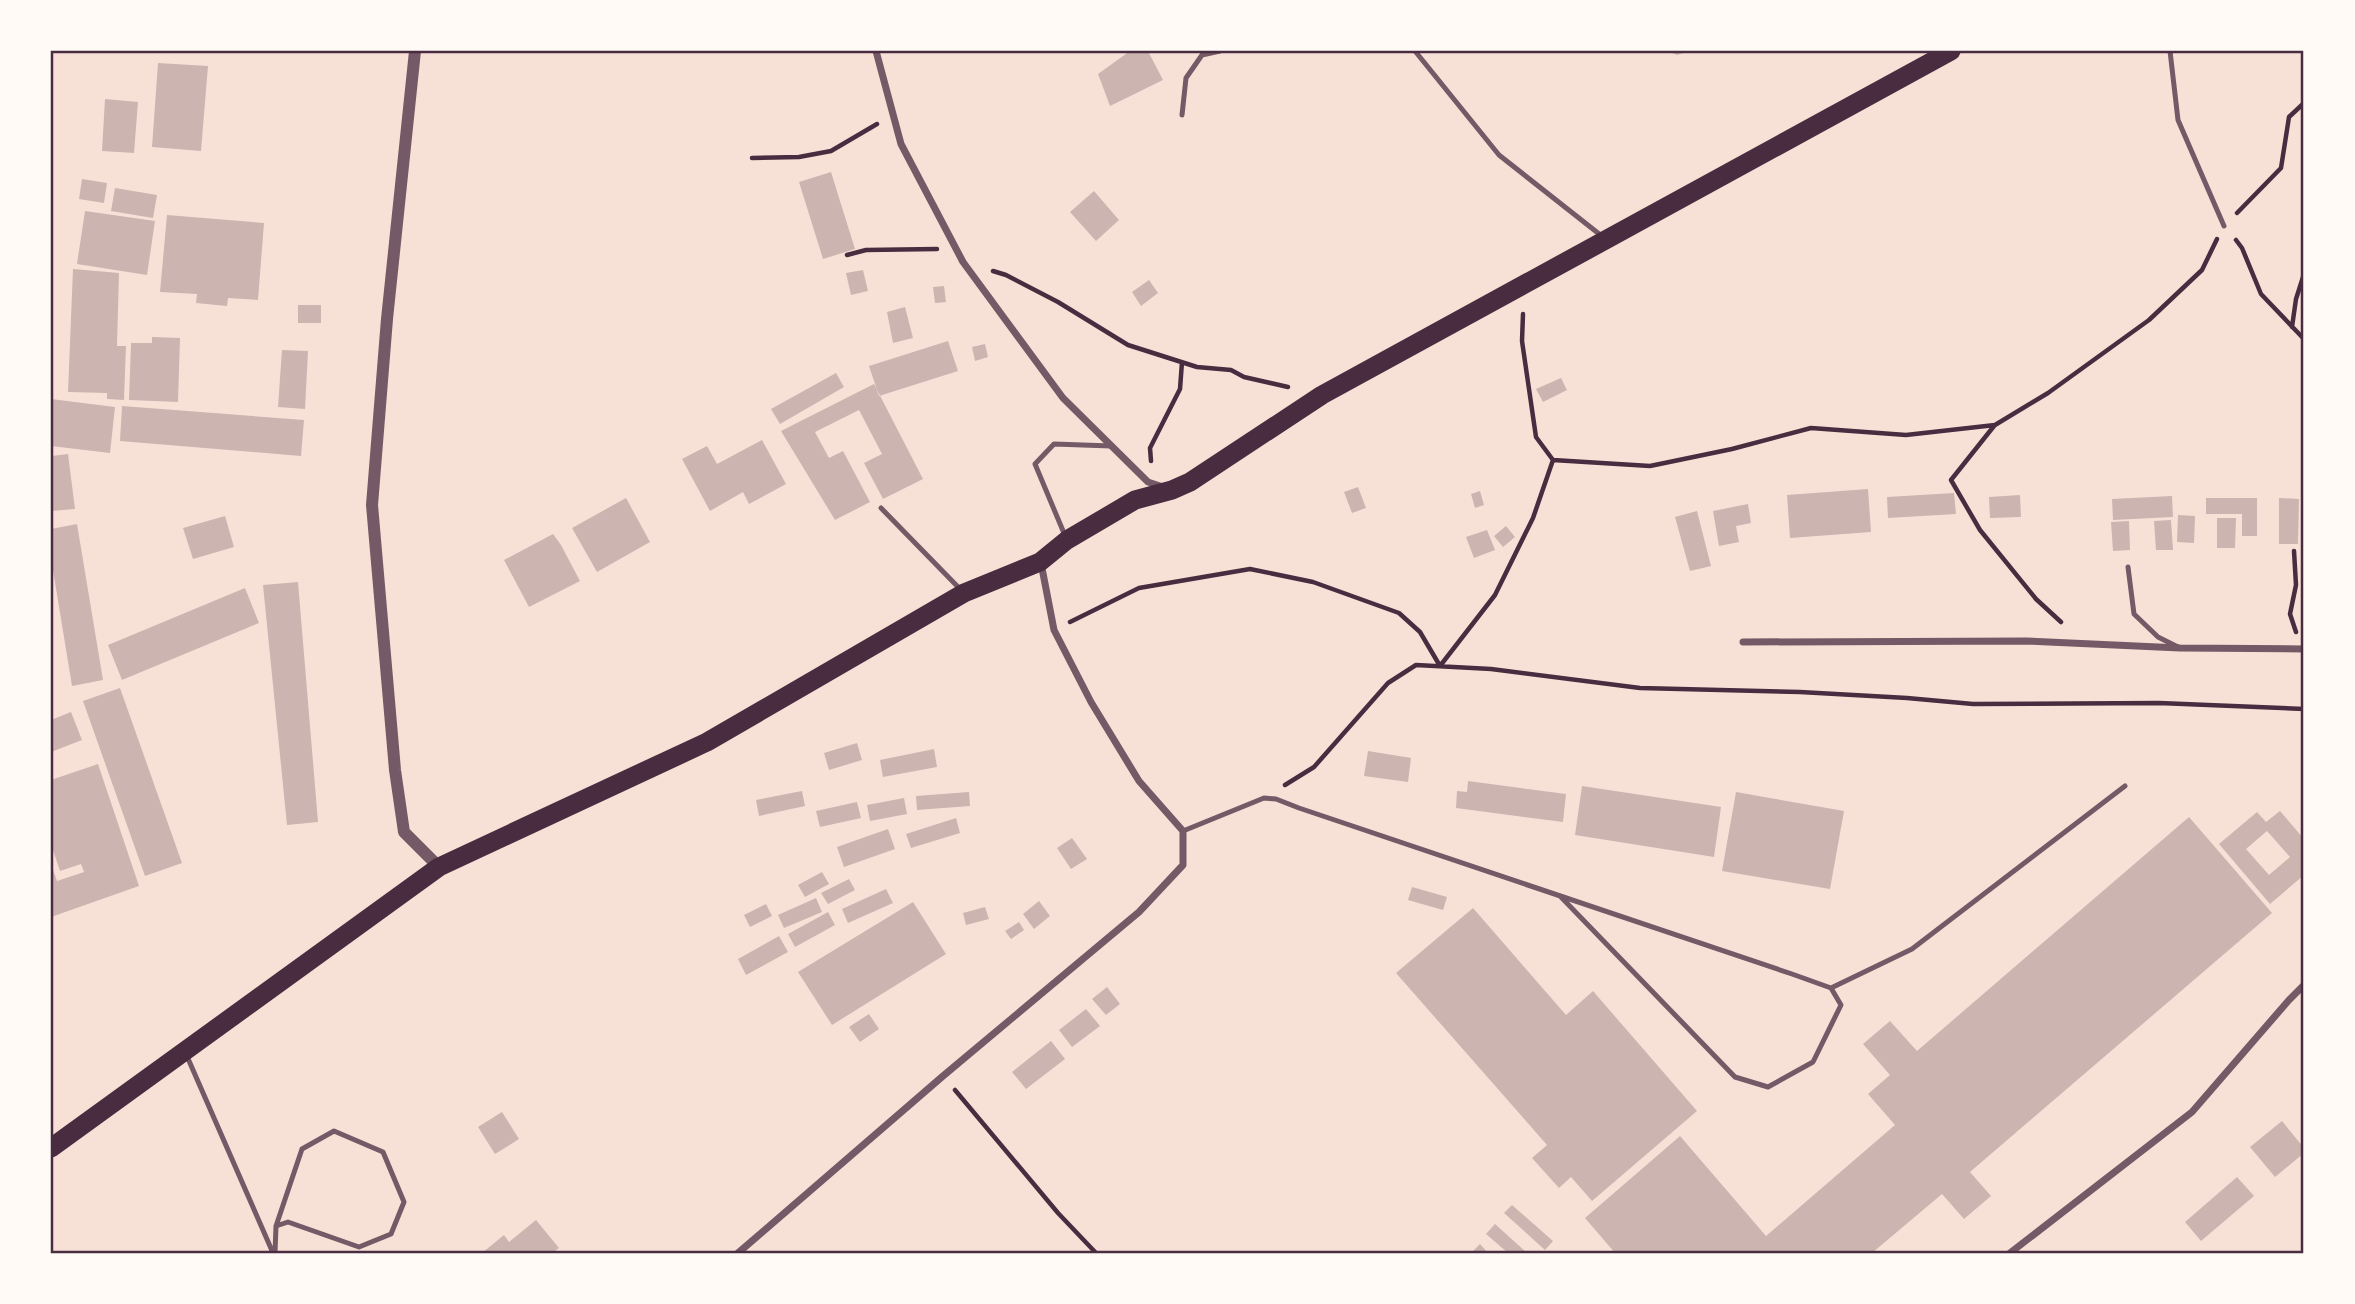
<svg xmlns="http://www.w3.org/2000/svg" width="2355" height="1304" font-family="'Exo 2',sans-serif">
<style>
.building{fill:#ccb4b1;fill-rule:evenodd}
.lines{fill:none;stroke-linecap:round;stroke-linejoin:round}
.path{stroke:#4a2c40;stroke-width:4.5}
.service{stroke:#755966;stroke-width:5}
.minor{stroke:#755966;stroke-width:7}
.tertiary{stroke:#755966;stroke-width:12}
.trunk{stroke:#4a2c40;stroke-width:19}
.neatline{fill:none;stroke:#4a2c40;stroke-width:2.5}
</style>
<rect width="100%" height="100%" fill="#f7e1d7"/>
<path class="building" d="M 1130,51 L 1148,51 L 1163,80 L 1110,106 L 1098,74 Z
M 1667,51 L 1689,51 L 1677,55 Z
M 158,63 L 208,66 L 201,151 L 152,147 Z
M 105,99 L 138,102 L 134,153 L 102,151 Z
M 831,172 L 855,249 L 823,259 L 799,182 Z
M 82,179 L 107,183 L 104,203 L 79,199 Z
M 115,188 L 157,195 L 153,218 L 111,211 Z
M 1094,191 L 1119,220 L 1096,241 L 1070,212 Z
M 85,211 L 155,221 L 147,275 L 77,264 Z
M 167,215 L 264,223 L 258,300 L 228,298 L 227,306 L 196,303 L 197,294 L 160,292 Z
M 73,269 L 119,273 L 117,346 L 126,346 L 124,400 L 107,399 L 107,393 L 68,392 Z
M 863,270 L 868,291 L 851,295 L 846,273 Z
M 1149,280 L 1158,293 L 1141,306 L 1132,292 Z
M 944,286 L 946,302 L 935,303 L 933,287 Z
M 298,305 L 321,305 L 321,323 L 298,323 Z
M 905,307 L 913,338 L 893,343 L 887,312 Z
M 152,337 L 180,338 L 178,402 L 129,400 L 131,343 L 152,343 Z
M 948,341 L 958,371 L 879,396 L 869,366 Z
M 985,344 L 988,357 L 975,361 L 972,347 Z
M 282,350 L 308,351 L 305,409 L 278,407 Z
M 836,373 L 844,387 L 780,424 L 771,409 Z
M 1561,378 L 1567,390 L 1543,402 L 1536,389 Z
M 874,384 L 923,479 L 883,499 L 864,463 L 882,454 L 859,410 L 815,432 L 829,458 L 843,451 L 870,502 L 835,520 L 781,431 Z
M 51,399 L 115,407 L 110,453 L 51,446 Z
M 122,406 L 304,420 L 301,456 L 120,441 Z
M 762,440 L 786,484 L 749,504 L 743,492 L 710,511 L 682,459 L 707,446 L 717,464 Z
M 68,454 L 75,509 L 51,511 L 52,456 Z
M 1358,487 L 1366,508 L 1352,513 L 1344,492 Z
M 1868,489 L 1871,532 L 1790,538 L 1787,495 Z
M 1480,491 L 1484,505 L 1475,508 L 1471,494 Z
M 1954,493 L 1956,514 L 1888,518 L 1887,497 Z
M 2020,495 L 2021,517 L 1990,518 L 1989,497 Z
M 2172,496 L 2173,517 L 2113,520 L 2112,499 Z
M 626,498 L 650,542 L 597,572 L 572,528 Z
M 2206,498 L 2257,498 L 2257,536 L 2242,536 L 2242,514 L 2206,514 Z
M 2279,498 L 2299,499 L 2298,544 L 2279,544 Z
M 1748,504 L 1751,523 L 1736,526 L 1739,542 L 1719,546 L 1713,511 Z
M 1697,511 L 1711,566 L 1690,571 L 1675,517 Z
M 2178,515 L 2195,516 L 2194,543 L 2177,542 Z
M 225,516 L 234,547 L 193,559 L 183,528 Z
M 2217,518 L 2236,518 L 2235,548 L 2217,548 Z
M 2171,520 L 2173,550 L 2156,550 L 2154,521 Z
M 2129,521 L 2130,550 L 2113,551 L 2111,522 Z
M 77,524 L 103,680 L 72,686 L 51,558 L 51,529 Z
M 1506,526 L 1515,537 L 1503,547 L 1494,536 Z
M 1487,530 L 1495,550 L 1474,558 L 1466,537 Z
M 553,534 L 561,545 L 580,581 L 529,607 L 504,560 Z
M 298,582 L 318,822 L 287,825 L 263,585 Z
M 245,588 L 259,623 L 122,680 L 108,645 Z
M 120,688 L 182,863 L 145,876 L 83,701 Z
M 71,712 L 82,740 L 51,752 L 51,720 Z
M 857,743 L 862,760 L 829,770 L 824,753 Z
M 934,749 L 937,767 L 883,777 L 880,760 Z
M 1368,751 L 1411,758 L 1408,782 L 1364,776 Z
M 98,764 L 139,886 L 51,917 L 51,864 L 57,881 L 84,872 L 81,864 L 60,871 L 51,844 L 51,780 Z
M 1468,781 L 1566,794 L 1563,822 L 1456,808 L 1457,791 L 1467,792 Z
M 1582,786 L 1721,807 L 1714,857 L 1575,835 Z
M 802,791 L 805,806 L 759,816 L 756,800 Z
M 969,792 L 970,806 L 917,810 L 916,796 Z
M 1736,792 L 1844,811 L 1830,889 L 1722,871 Z
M 904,798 L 907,814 L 870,821 L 867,805 Z
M 857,802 L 861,818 L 820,827 L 816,811 Z
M 2280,811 L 2304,839 L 2304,875 L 2270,904 L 2219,844 L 2257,812 L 2266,822 ZM 2267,831 L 2290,857 L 2269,875 L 2246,849 Z
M 2189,817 L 2272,913 L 1970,1172 L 1991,1196 L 1964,1219 L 1942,1194 L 1872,1253 L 1615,1253 L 1585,1218 L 1680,1136 L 1766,1236 L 1895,1125 L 1868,1094 L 1890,1075 L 1863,1044 L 1890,1021 L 1917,1051 Z
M 956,818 L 960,833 L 911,848 L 906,834 Z
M 888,829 L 895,849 L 844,867 L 837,847 Z
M 1072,838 L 1087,859 L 1071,869 L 1057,848 Z
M 822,872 L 829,884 L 805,897 L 798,885 Z
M 849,879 L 855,890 L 828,904 L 821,893 Z
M 1412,887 L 1447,897 L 1443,910 L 1408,900 Z
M 886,889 L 893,903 L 848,923 L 842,909 Z
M 816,898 L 822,912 L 784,928 L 778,915 Z
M 1039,901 L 1050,916 L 1034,929 L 1023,914 Z
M 913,902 L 946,954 L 832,1025 L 798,972 Z
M 766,904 L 772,916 L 750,927 L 744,915 Z
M 985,907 L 989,919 L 966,925 L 963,913 Z
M 1473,908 L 1566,1015 L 1593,991 L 1697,1111 L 1592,1201 L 1571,1177 L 1559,1188 L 1532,1158 L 1547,1145 L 1396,973 Z
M 828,912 L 835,925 L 795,947 L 788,934 Z
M 1019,922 L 1024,930 L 1011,939 L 1005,931 Z
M 779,936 L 788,952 L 746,975 L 738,959 Z
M 1107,987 L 1120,1004 L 1106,1015 L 1092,999 Z
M 1086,1009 L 1100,1026 L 1072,1047 L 1059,1030 Z
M 869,1014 L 879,1029 L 860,1042 L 849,1027 Z
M 1051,1041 L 1065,1059 L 1026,1089 L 1012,1072 Z
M 502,1112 L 519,1139 L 495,1154 L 478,1127 Z
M 2282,1121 L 2304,1148 L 2304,1153 L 2275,1177 L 2250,1147 Z
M 2237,1177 L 2254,1196 L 2201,1241 L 2185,1222 Z
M 1512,1205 L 1553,1241 L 1545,1250 L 1504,1213 Z
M 536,1220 L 559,1248 L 552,1253 L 482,1253 L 504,1235 L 509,1242 Z
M 1495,1224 L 1527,1253 L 1508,1253 L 1486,1234 Z
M 1480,1244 L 1488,1253 L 1472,1252 Z"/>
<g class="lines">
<path class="path" d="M 752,158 L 799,157 L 831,151 L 877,124
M 2237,213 L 2281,168 L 2289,117 L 2304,103
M 2236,240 L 2242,248 L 2261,294 L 2304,339
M 847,255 L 866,250 L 937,249
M 993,271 L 1006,275 L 1058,302 L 1128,345 L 1197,367 L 1231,370 L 1244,377 L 1288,387
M 2292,327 L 2296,299 L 2304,274
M 1994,426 L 1951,480 L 1980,530 L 2036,599 L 2061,622
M 1553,460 L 1650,466 L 1732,449 L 1811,428 L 1906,435 L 1995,425 L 2048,393 L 2149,320 L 2202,270 L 2217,239
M 1151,461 L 1150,448 L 1180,389 L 1182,362
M 2294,551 L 2296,585 L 2290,614 L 2296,632
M 1070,622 L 1139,588 L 1250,569 L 1313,582 L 1399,613 L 1420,632 L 1440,666 L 1495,595 L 1533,518 L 1553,460 L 1536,437 L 1522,341 L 1523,314
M 1285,785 L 1314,767 L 1388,683 L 1416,665 L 1491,669 L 1640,688 L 1800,692 L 1907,698 L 1973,704 L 2159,703 L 2304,709
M 955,1090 L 1058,1213 L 1096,1253"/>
<path class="service" d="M 1415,51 L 1499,155 L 1603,237
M 2170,51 L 2178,120 L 2224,226
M 1182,115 L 1186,78 L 1202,55 L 1220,51
M 881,508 L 961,590
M 1066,538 L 1035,464 L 1054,444 L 1111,446
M 2128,567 L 2134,614 L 2158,637 L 2178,647
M 1183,831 L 1264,798 L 1276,799 L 1299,808 L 1792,974 L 1831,988 L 1841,1005 L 1813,1062 L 1768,1087 L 1735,1077 L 1560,896
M 1831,988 L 1912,949 L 2125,786
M 186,1054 L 273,1253
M 275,1253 L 276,1226 L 302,1149 L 334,1131 L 383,1152 L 404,1202 L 391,1234 L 359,1247 L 288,1222 L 276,1226"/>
<path class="minor" d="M 876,51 L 901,144 L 963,262 L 1063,398 L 1148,482 L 1163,487
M 1743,642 L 2026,641 L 2180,648 L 2304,649
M 738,1253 L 943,1076 L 1139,912 L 1183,865 L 1183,831 L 1139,781 L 1091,702 L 1054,630 L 1041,563
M 2010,1253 L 2192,1112 L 2289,1000 L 2304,985"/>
<path class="tertiary" d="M 415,51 L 387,319 L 372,505 L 395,770 L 404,832 L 439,867"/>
<path class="trunk" d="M 51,1148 L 439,867 L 707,742 L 964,593 L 1040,562 L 1067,540 L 1135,500 L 1172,490 L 1190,482 L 1322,395 L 1951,51"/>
</g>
<rect width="2355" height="1304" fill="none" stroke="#fffaf5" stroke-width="105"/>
<rect x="52" y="52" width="2250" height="1200" class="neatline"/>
</svg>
